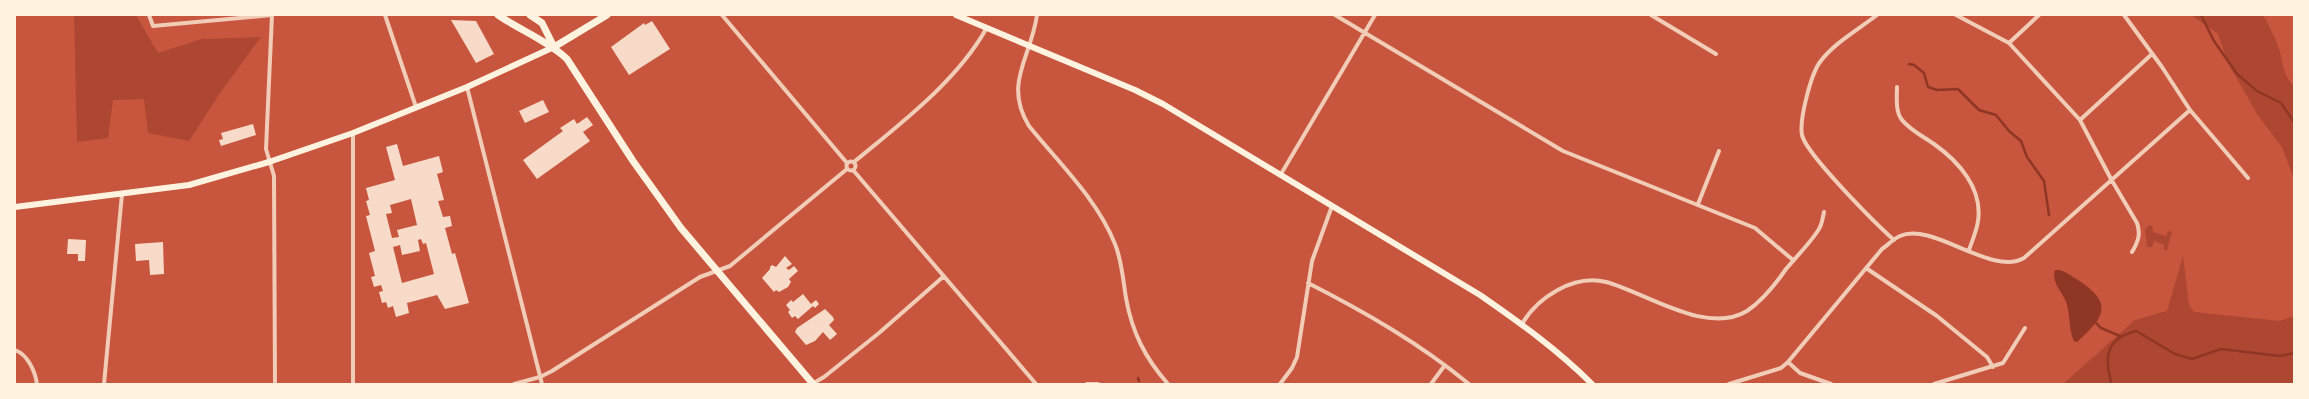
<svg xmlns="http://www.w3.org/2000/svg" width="2309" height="399" font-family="'Titillium Web',sans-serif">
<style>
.green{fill:#ae4732}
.water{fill:#8f3625}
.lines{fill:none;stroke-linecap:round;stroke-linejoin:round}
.stream{stroke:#8f3625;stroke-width:2.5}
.building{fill:#f7dbc8;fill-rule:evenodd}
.minor{stroke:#f1ccb7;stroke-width:4}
.secondary{stroke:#fff3e0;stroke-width:6}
.primary{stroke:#fff3e0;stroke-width:7}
</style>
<rect width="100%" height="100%" fill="#c8553d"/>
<path class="green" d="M 74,15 L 136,15 L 158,53 L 202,39 L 261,37 L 220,93 L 189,141 L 148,133 L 144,99 L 113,100 L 108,138 L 77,142 Z
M 2191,15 L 2263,15 C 2270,27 2276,39 2280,52 C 2284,68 2283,74 2294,86 L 2294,179 L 2282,147 L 2257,114 L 2227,61 L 2218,34 Z
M 2152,225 L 2153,232 L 2166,236 L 2168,231 L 2172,232 L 2167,250 L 2164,250 L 2164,245 L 2154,241 L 2152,247 L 2147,247 L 2145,230 L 2148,226 Z
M 2183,256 L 2189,305 L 2194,312 L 2280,321 L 2294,316 L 2294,384 L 2063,384 L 2135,320 L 2167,311 Z"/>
<path class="water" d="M 2055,270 C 2064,269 2071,276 2078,280 C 2113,303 2106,316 2077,342 L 2074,341 C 2068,329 2071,315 2066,302 C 2062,291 2051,282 2055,270 Z"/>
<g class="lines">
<path class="stream" d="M 2201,15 L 2214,41 L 2237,74 L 2257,91 L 2281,103 L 2294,122
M 1909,64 L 1914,65 L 1924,73 L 1928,87 L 1937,90 L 1958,89 L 1979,110 L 1996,115 L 2009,131 L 2021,141 L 2027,157 L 2044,181 L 2049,215
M 2093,320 L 2101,328 L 2120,336
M 1138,378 L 1139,381
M 2111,384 C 2111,377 2108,372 2108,366 C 2106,345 2117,336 2136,331 L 2175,354 L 2192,359 L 2221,349 L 2280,356 L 2294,353"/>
</g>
<path class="building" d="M 451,20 L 476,21 L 494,54 L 476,63 Z
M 652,21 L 670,49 L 629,75 L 611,47 L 644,23 L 645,25 Z
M 543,100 L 549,112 L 525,123 L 519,111 Z
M 587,117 L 593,125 L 583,132 L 590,141 L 537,179 L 523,160 L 563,131 L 560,128 L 574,119 L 577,124 Z
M 253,124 L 256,135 L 221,146 L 219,140 L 223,139 L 221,133 Z
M 397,144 L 403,166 L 439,156 L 443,172 L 437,174 L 444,200 L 438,201 L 443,217 L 450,216 L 452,226 L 445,228 L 452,254 L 455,253 L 469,303 L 445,309 L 437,295 L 407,303 L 409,313 L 396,317 L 393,306 L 388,308 L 386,302 L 382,303 L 379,292 L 383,291 L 381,285 L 374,287 L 371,277 L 375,276 L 369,253 L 375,251 L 366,216 L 370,215 L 366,201 L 369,200 L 366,188 L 395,180 L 386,147 ZM 411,199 L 417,225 L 397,230 L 399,237 L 392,238 L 386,214 L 392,213 L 390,205 ZM 421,239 L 423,244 L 426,243 L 434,274 L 402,283 L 393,247 L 400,245 L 402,255 L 420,251 L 418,240 Z
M 68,239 L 86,240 L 85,261 L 78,261 L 78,254 L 67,254 Z
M 163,242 L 164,274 L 150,275 L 149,260 L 136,261 L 135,244 Z
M 785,256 L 792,264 L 786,268 L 789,270 L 794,266 L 798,271 L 789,279 L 791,282 L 788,287 L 779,292 L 776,290 L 774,292 L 762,278 L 770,269 L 770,267 L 772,265 L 776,267 Z
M 803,294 L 811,304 L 816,300 L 819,304 L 815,308 L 813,306 L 798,319 L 795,316 L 792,318 L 788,312 L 790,310 L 786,305 L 791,300 L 793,302 Z
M 825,309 L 833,317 L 834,320 L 829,325 L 837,334 L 830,340 L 823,332 L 815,341 L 806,345 L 795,332 L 797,328 Z"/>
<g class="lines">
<path class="minor" d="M 149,15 L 153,26 L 272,15
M 272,15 L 266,149 L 274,176 L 275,384
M 385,15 L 416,107
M 722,15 L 847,163
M 1037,15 C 1031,58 1003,83 1029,126 C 1059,163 1097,199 1115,244 C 1122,261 1123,280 1126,298 C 1132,332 1145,358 1168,384
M 1335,15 L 1563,151 L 1755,228 L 1793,260
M 1651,15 L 1716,54
M 1877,15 C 1859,29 1834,43 1820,62 C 1811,74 1799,120 1802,135 C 1806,154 1876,224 1894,240
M 1956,15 L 2009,43 L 2080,120 L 2111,179 L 2137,223 C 2141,234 2138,242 2132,252
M 2124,15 L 2162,67 L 2190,110 L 2248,178
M 2009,43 L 2039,15
M 467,87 L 542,384
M 1897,87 C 1897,97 1895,111 1902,120 C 1910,130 1924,137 1934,144 C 1958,161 1983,188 1978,221 C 1977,230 1972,241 1969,250
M 2080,120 L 2152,54
M 353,133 L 353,384
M846.5 166a4.5 4.5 0 1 1 9 0a4.5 4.5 0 1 1-9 0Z
M 854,162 C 900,124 957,81 986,29
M 853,170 L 1036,384
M 1281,174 L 1375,15
M 1698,204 L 1719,151
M 1866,268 L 1937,316 L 1987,357 L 1993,367
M 1308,283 C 1365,312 1419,343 1469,384
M 1522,324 C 1537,298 1573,274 1606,282 C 1645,292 1706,336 1747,311 C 1763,300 1775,285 1786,269 C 1795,258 1815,238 1820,227 C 1822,223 1823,217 1824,212
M 15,350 C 28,355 35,371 37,384
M 1788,362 L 1800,373 L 1831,384
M 104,384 L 122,194
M 514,384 L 540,377 L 552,371 L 700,277 L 730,266 L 847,169
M 812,384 L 824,377 L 879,333 L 944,276
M 1087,384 L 1098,384
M 1280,384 L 1292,368 L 1297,357 L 1312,261 L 1332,206
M 1431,384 L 1445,365
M 1729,384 L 1781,368 L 1788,362 L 1882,249 C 1888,245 1893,239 1900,236 C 1932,221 1992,277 2024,258 L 2190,110
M 1934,384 L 2003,363 L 2025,328"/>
<path class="secondary" d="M 956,15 L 1135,90 L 1163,104 L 1480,295 C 1519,322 1558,350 1592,384
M 15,207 L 189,185 L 269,162 L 353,133 L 467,87 L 554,47"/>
<path class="primary" d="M 498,15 C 520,30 548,41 567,59 L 633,161 L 681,228 L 813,384
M 530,15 L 542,23 L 554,47
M 554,47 L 607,15"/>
</g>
<rect width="2309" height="399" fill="none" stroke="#fff3e0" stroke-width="32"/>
</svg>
